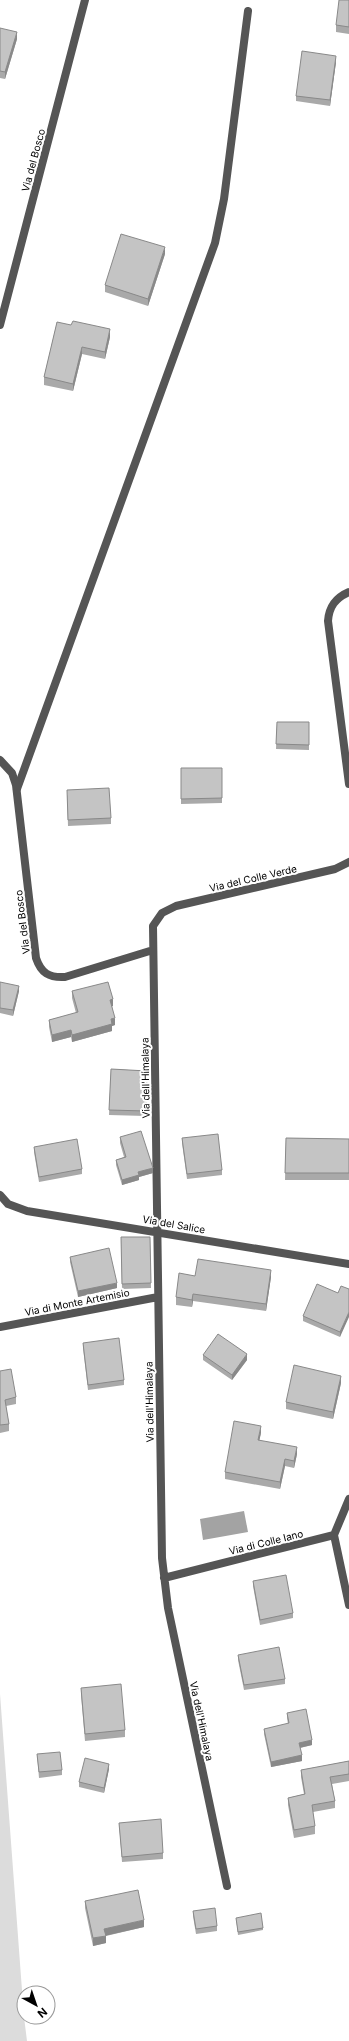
<svg xmlns="http://www.w3.org/2000/svg" width="349" height="2041" font-family="Inter,sans-serif">
<style>
.green{fill:#dcdcdc}
.water{fill:#a3a3a3}
.lines{fill:none;stroke-linecap:round;stroke-linejoin:round}
.service{stroke:#555;stroke-width:8}
.minor{stroke:#555;stroke-width:8}
.wall{fill:#a9a9a9}
.shaded-wall{fill:#898989}
.building{fill:#c4c4c4;stroke:#898989}
.labels{text-anchor:middle;stroke-width:4;stroke-linejoin:round;paint-order:stroke}
.street-label{font-size:10px;fill:#000;stroke:#fff}
</style>
<rect width="100%" height="100%" fill="#fff"/>
<path class="green" d="M 0,1694 L 24,2017 L 27,2041 L 0,2041 Z"/>
<path class="water" d="M 244,1511 L 248,1532 L 203,1540 L 200,1519 Z"/>
<g class="lines">
<path class="service" d="M 17,789 L 215,243 L 224,199 L 248,11"/>
<path class="minor" d="M 0,325 L 85,0
M 349,592 C 335,598 329,607 328,621 L 349,784
M 0,760 L 12,773 L 16,785 L 36,958 C 41,973 49,978 65,977 L 153,950
M 0,1195 L 8,1204 L 27,1211 L 349,1264
M 0,1327 L 158,1297
M 334,1535 L 349,1605
M 164,1578 L 334,1535 L 349,1499
M 227,1886 L 168,1608 L 162,1558 L 153,926 L 162,913 L 176,906 L 335,869 L 349,862"/>
</g>
<path class="wall" d="M 349,0 L 349,34 L 336,32 L 336,25 Z
M 0,28 L 17,39 L 5,79 L 0,78 Z
M 336,62 L 330,106 L 296,101 L 296,96 Z
M 165,254 L 148,306 L 105,292 L 105,285 Z
M 57,322 L 110,337 L 105,359 L 82,354 L 73,391 L 44,385 L 44,377 Z
M 277,722 L 309,722 L 309,750 L 276,749 Z
M 181,768 L 222,798 L 222,803 L 181,804 Z
M 67,795 L 111,818 L 111,824 L 68,826 Z
M 0,982 L 19,991 L 13,1016 L 0,1013 Z
M 72,991 L 113,1006 L 112,1006 L 115,1025 L 112,1026 L 112,1031 L 72,1042 L 71,1037 L 52,1042 L 49,1027 L 49,1020 L 76,1013 L 72,998 Z
M 111,1069 L 147,1071 L 146,1116 L 109,1115 Z
M 120,1137 L 153,1173 L 139,1177 L 139,1180 L 122,1185 L 116,1165 L 116,1160 L 124,1157 L 120,1143 Z
M 182,1138 L 222,1170 L 222,1175 L 187,1179 L 182,1143 Z
M 286,1138 L 349,1139 L 349,1180 L 285,1180 Z
M 34,1147 L 82,1169 L 82,1174 L 39,1182 L 34,1152 Z
M 121,1237 L 150,1237 L 151,1288 L 122,1289 Z
M 70,1257 L 117,1288 L 78,1297 L 70,1262 Z
M 195,1276 L 271,1277 L 266,1311 L 193,1301 L 192,1307 L 176,1305 L 176,1297 Z
M 349,1289 L 340,1337 L 303,1321 L 303,1316 L 338,1293 Z
M 83,1343 L 124,1380 L 124,1385 L 88,1390 L 83,1348 Z
M 203,1355 L 247,1360 L 232,1380 L 203,1360 Z
M 0,1371 L 16,1397 L 16,1404 L 6,1406 L 9,1424 L 9,1431 L 0,1433 Z
M 341,1383 L 333,1419 L 286,1409 L 286,1402 Z
M 261,1433 L 259,1440 L 297,1454 L 294,1468 L 285,1466 L 280,1489 L 225,1479 L 225,1472 Z
M 253,1581 L 293,1613 L 293,1618 L 260,1625 L 253,1586 Z
M 238,1655 L 285,1679 L 285,1684 L 244,1690 L 238,1660 Z
M 81,1688 L 125,1730 L 125,1737 L 85,1741 L 81,1695 Z
M 287,1713 L 312,1745 L 300,1748 L 302,1761 L 271,1767 L 264,1734 L 264,1729 L 288,1724 L 287,1718 Z
M 37,1754 L 62,1770 L 62,1775 L 39,1778 Z
M 349,1761 L 349,1781 L 332,1784 L 335,1801 L 335,1808 L 313,1812 L 315,1826 L 315,1834 L 294,1838 L 288,1805 L 288,1798 L 304,1794 L 301,1777 L 301,1770 Z
M 109,1769 L 104,1793 L 79,1787 L 79,1782 Z
M 119,1823 L 163,1853 L 163,1859 L 122,1862 Z
M 85,1901 L 144,1927 L 106,1936 L 106,1943 L 93,1946 L 85,1908 Z
M 193,1911 L 217,1926 L 217,1931 L 196,1934 L 193,1916 Z
M 236,1918 L 263,1928 L 263,1930 L 238,1935 Z"/>
<path class="shaded-wall" d="M 17,32 L 17,39 L 5,79 L 5,72 Z
M 336,56 L 336,62 L 330,106 L 330,100 Z
M 165,247 L 165,254 L 148,306 L 148,299 Z
M 110,329 L 110,337 L 105,359 L 105,352 Z
M 82,347 L 82,354 L 73,391 L 73,384 Z
M 19,986 L 19,991 L 13,1016 L 13,1010 Z
M 113,999 L 113,1006 L 110,1007 L 110,1000 Z
M 115,1018 L 115,1025 L 112,1026 L 112,1031 L 72,1042 L 72,1035 Z
M 71,1030 L 71,1037 L 52,1042 L 52,1035 Z
M 153,1168 L 153,1173 L 139,1177 L 139,1180 L 122,1185 L 122,1180 L 138,1172 Z
M 271,1270 L 271,1277 L 266,1311 L 266,1304 Z
M 117,1283 L 117,1288 L 78,1297 L 78,1291 Z
M 193,1294 L 193,1301 L 192,1307 L 192,1300 Z
M 349,1312 L 349,1317 L 340,1337 L 340,1332 Z
M 247,1354 L 247,1360 L 232,1380 L 232,1375 Z
M 341,1376 L 341,1383 L 333,1419 L 333,1412 Z
M 261,1426 L 261,1433 L 258,1447 L 258,1440 Z
M 297,1447 L 297,1454 L 294,1468 L 294,1461 Z
M 285,1459 L 285,1466 L 280,1489 L 280,1482 Z
M 312,1740 L 312,1745 L 299,1748 L 299,1743 Z
M 302,1755 L 302,1761 L 271,1767 L 271,1762 Z
M 109,1764 L 109,1769 L 104,1793 L 104,1788 Z
M 144,1920 L 144,1927 L 104,1936 L 104,1929 Z
M 106,1936 L 106,1943 L 93,1946 L 93,1938 Z"/>
<path class="building" d="M 339,0 L 349,0 L 349,27 L 336,25 Z
M 0,28 L 17,32 L 5,72 L 0,71 Z
M 302,51 L 336,56 L 330,100 L 296,96 Z
M 121,234 L 165,247 L 148,299 L 105,285 Z
M 73,321 L 110,329 L 105,352 L 82,347 L 73,384 L 44,377 L 57,322 L 71,325 Z
M 277,722 L 309,722 L 309,745 L 276,744 Z
M 181,768 L 222,768 L 222,798 L 181,799 Z
M 109,788 L 111,818 L 68,820 L 67,790 Z
M 0,982 L 19,986 L 13,1010 L 0,1008 Z
M 108,982 L 113,999 L 110,1000 L 115,1018 L 111,1019 L 112,1024 L 72,1035 L 71,1030 L 52,1035 L 49,1020 L 78,1012 L 72,991 Z
M 111,1069 L 147,1071 L 146,1111 L 109,1110 Z
M 141,1131 L 153,1168 L 138,1172 L 139,1175 L 122,1180 L 116,1160 L 126,1157 L 120,1137 Z
M 218,1134 L 222,1170 L 187,1174 L 182,1138 Z
M 286,1138 L 349,1139 L 349,1173 L 285,1173 Z
M 77,1139 L 82,1169 L 39,1177 L 34,1147 Z
M 121,1237 L 150,1237 L 151,1283 L 122,1284 Z
M 109,1248 L 117,1283 L 78,1291 L 70,1257 Z
M 198,1259 L 271,1270 L 266,1304 L 193,1294 L 192,1300 L 176,1297 L 179,1273 L 195,1276 Z
M 317,1284 L 338,1293 L 341,1286 L 349,1289 L 349,1312 L 340,1332 L 303,1316 Z
M 218,1334 L 247,1354 L 232,1375 L 203,1355 Z
M 119,1338 L 124,1380 L 88,1385 L 83,1343 Z
M 294,1365 L 341,1376 L 333,1412 L 286,1402 Z
M 11,1369 L 16,1397 L 5,1400 L 9,1424 L 0,1425 L 0,1371 Z
M 234,1421 L 261,1426 L 258,1440 L 297,1447 L 294,1461 L 285,1459 L 280,1482 L 225,1472 Z
M 286,1575 L 293,1613 L 260,1620 L 253,1581 Z
M 279,1647 L 285,1679 L 244,1685 L 238,1655 Z
M 121,1684 L 125,1730 L 85,1734 L 81,1688 Z
M 306,1709 L 312,1740 L 299,1743 L 302,1755 L 271,1762 L 264,1729 L 289,1723 L 287,1713 Z
M 60,1752 L 62,1770 L 39,1772 L 37,1754 Z
M 85,1758 L 109,1764 L 104,1788 L 79,1782 Z
M 349,1761 L 349,1774 L 330,1777 L 335,1801 L 312,1805 L 315,1826 L 294,1830 L 288,1798 L 305,1794 L 301,1770 Z
M 161,1819 L 163,1853 L 122,1857 L 119,1823 Z
M 138,1890 L 144,1920 L 104,1929 L 106,1936 L 93,1938 L 85,1901 Z
M 215,1908 L 217,1926 L 196,1929 L 193,1911 Z
M 261,1913 L 263,1928 L 238,1932 L 236,1918 Z"/>
<g class="labels">
<g class="street-label">
<text transform="translate(33 160) rotate(-75)" y="4">Via del Bosco</text>
<text transform="translate(253 878) rotate(-13)" y="4">Via del Colle Verde</text>
<text transform="translate(22 922) rotate(-97)" y="4">Via del Bosco</text>
<text transform="translate(145 1078) rotate(-91)" y="4">Via dell'Himalaya</text>
<text transform="translate(174 1224) rotate(10)" y="4">Via del Salice</text>
<text transform="translate(77 1302) rotate(-11)" y="4">Via di Monte Artemisio</text>
<text transform="translate(149 1402) rotate(-91)" y="4">Via dell'Himalaya</text>
<text transform="translate(266 1542) rotate(-14)" y="4">Via di Colle Iano</text>
<text transform="translate(202 1721) rotate(78)" y="4">Via dell'Himalaya</text>
</g>
</g>
<g transform="translate(36 2005) rotate(140)"><circle r="19" fill="#ffffff" stroke="#999999"/>
<path d="M0-3L7 15L0 10L-7 15Z" fill="#000000"/>
<text y="-6" font-size="11" font-weight="bold" text-anchor="middle" fill="#000000">N</text>
</g>
</svg>
